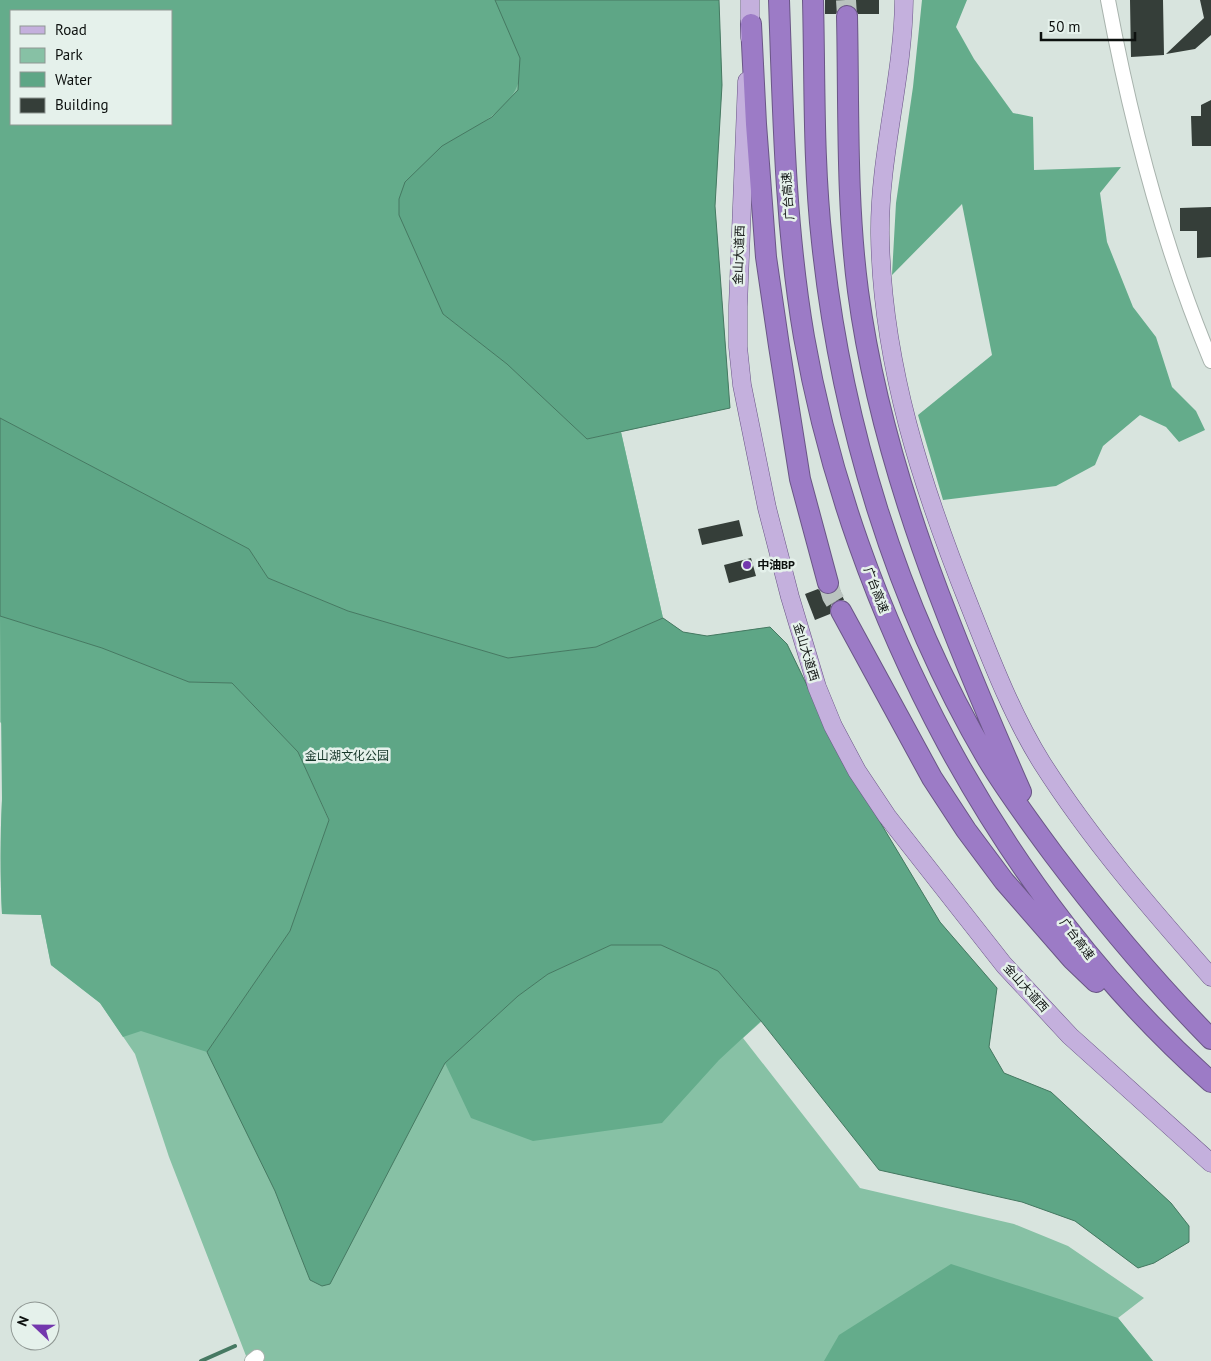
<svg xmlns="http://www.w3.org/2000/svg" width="1211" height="1361" font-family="'PT Sans','Noto Sans SC',sans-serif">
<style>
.green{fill:#87c1a5;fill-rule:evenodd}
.forest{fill:#64ac8b;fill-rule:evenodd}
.water{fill:#5ea686;stroke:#467962}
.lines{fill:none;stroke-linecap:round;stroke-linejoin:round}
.stream{stroke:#467962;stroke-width:4}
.building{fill:#353e39}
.highway-tunnel{stroke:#bac4bf;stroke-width:20;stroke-dasharray:20 10;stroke-linecap:butt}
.minor-casing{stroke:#a8b3ad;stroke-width:16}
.major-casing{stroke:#6a5686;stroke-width:19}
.highway-casing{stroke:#6a5686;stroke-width:22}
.minor{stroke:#fff;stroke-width:14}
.major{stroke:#c4b0dd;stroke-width:18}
.highway{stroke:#9c7bc6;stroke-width:20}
.poi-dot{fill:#7337ad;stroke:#e5f1eb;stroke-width:2}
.labels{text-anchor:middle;stroke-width:5;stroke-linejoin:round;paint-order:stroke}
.street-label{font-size:12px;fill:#0d110f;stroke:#e5f1eb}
.poi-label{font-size:12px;font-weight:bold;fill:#0d110f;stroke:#e5f1eb;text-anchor:start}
.park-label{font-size:12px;fill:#143527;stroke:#e5f1eb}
</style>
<rect width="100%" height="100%" fill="#d8e4de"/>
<path class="green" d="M 0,0 L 719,0 L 722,85 L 715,206 L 730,408 L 621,432 L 663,618 L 683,632 L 707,636 L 770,627 L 787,644 L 844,762 L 940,922 L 997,988 L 989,1047 L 1004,1073 L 1051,1092 L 1171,1203 L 1189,1226 L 1189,1242 L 1154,1263 L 1138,1268 L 1075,1221 L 1022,1202 L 879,1170 L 762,1021 L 743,1038 L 860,1188 L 1014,1224 L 1068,1246 L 1144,1298 L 1118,1318 L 1153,1361 L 248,1361 L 169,1157 L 135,1054 L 100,1003 L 51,965 L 41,915 L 2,914 C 0,875 1,837 2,798 C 3,773 2,748 2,724 L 0,722 ZM 11,11 L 171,11 L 171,124 L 11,124 Z"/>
<path class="forest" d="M 0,0 L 495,0 C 502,17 516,40 520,57 C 529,104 475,127 442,146 L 443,314 L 507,364 L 587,439 L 621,432 L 663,618 L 596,647 L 508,658 L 348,611 L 268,578 L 249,549 L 0,418 ZM 11,11 L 171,11 L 171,124 L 11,124 Z
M 922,0 L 967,0 L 956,27 L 974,59 L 1013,113 L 1033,117 L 1034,170 L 1121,167 L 1100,193 L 1107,242 L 1133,307 L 1156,337 L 1172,387 L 1196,411 L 1205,430 L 1179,442 L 1166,427 L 1140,415 L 1103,446 L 1095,465 L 1056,486 L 943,500 L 918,415 L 992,355 L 962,204 L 892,275 L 896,203 L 913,87 Z
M 0,616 L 102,648 L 189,682 L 232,683 L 298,752 L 329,821 L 290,931 L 207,1052 L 141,1031 L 123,1037 L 100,1003 L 51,965 L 41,915 L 2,914 C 0,877 0,837 2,800 Z
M 611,945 L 661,945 L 718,971 L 761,1021 L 719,1060 L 662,1123 L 533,1141 L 471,1118 L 445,1063 L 518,996 L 548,974 Z
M 951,1264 L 1118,1318 L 1153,1361 L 824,1361 L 839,1335 Z"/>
<path class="water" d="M 495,0 L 719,0 L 722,85 L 715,206 L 730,408 L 587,439 L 507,364 L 443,314 L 399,215 L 399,199 L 405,182 L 442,146 L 492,117 L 518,90 L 520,58 Z
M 0,418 L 249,549 L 268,578 L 348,611 L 508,658 L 596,647 L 663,618 L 683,632 L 707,636 L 770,627 L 787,644 L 844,762 L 940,922 L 997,988 L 989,1047 L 1004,1073 L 1051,1092 L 1171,1203 L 1189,1226 L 1189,1242 L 1154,1263 L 1138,1268 L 1075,1221 L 1022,1202 L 879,1170 L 761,1021 L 718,971 L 661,945 L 611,945 L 548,974 L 518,996 L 445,1063 L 330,1284 L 322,1286 L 310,1280 L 275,1191 L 207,1052 L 290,931 L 329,820 L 298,752 L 232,683 L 189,682 L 102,648 L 0,616 Z"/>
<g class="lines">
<path class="stream" d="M 201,1361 L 235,1346"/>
</g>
<path class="building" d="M 825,0 L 879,0 L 879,14 L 858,14 L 853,6 L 847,4 L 841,6 L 836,14 L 825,14 Z
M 1130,0 L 1163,0 L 1164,55 L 1131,57 Z
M 1200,0 L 1211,0 L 1211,35 L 1195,49 L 1166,54 L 1204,18 Z
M 1211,100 L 1211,146 L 1192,146 L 1191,116 L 1201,116 L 1201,105 Z
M 1211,207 L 1211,257 L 1197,258 L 1197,231 L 1180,231 L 1180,208 Z
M 739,520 L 743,536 L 702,545 L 698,529 Z
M 751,558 L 756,576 L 729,583 L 724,565 Z
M 839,587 L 844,600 L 835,601 L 831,605 L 830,614 L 815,620 L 805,594 L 818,589 L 824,594 L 831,595 Z"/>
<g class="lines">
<path class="highway-tunnel" d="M 846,0 L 847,16
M 828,583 L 832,596 L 841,611"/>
<g class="minor-casing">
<path id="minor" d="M 1108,0 C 1131,123 1163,246 1211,361
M 252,1361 L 257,1357"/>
</g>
<g class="major-casing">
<path id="major" d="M 904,0 C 903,79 879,156 880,235 C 882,365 922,487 970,607 C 991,660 1012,715 1042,763 C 1091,840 1151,909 1211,977
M 750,38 L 750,0
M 747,81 L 738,306 L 738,347 L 742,385 L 767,508 L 790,597 L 817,687 L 833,726 L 857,771 L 887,816 L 1004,965 L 1070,1036 L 1211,1163"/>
</g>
<g class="highway-casing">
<path id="highway" d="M 779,0 C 783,113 785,226 804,337 C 852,612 1002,897 1211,1082
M 813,0 C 815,80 813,162 822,242 C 841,422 896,604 988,760 C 1008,793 1031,824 1054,855 C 1103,920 1154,981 1211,1039
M 847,16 C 849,108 846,200 858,291 C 881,465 951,633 1021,792
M 751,24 L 756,124 L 766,257 L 779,346 L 800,479 L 828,583
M 841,611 L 932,778 L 966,830 L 1004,881 L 1072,959 L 1096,982"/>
</g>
<use href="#minor" class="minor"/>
<use href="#major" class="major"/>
<use href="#highway" class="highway"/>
</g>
<circle class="poi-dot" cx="747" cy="565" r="5"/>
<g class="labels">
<g class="street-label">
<text transform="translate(788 196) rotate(-94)" y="4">广台高速</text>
<text transform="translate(739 255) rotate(-88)" y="4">金山大道西</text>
<text transform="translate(876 590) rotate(69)" y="4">广台高速</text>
<text transform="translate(806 652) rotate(73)" y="4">金山大道西</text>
<text transform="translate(1077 939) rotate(53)" y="4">广台高速</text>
<text transform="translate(1026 988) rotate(48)" y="4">金山大道西</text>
</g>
<g class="poi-label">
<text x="757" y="569">中油BP</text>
</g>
<g class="park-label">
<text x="347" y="760">金山湖文化公园</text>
</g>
</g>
<rect x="10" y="10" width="162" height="115" fill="#e5f1eb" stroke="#8f9793"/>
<rect x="20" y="26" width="25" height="8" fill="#c4b0dd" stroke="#8f9793"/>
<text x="55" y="35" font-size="15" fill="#0d110f">Road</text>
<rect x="20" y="48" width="25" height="15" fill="#87c1a5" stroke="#8f9793"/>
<text x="55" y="60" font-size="15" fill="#0d110f">Park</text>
<rect x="20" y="72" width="25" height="15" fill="#5ea686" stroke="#8f9793"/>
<text x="55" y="85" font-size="15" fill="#0d110f">Water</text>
<rect x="20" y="98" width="25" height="15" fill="#353e39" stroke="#8f9793"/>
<text x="55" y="110" font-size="15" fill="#0d110f">Building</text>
<g transform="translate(35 1326) rotate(292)"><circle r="24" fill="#e5f1eb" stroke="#8f9793"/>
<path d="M0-4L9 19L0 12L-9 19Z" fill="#7337ad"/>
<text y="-8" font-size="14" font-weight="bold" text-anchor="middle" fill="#0d110f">N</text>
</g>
<path d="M1041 32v8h94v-8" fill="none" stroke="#0d110f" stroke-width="2.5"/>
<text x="1048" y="32" font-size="15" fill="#0d110f" stroke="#e5f1eb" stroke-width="4" paint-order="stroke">50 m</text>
</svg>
